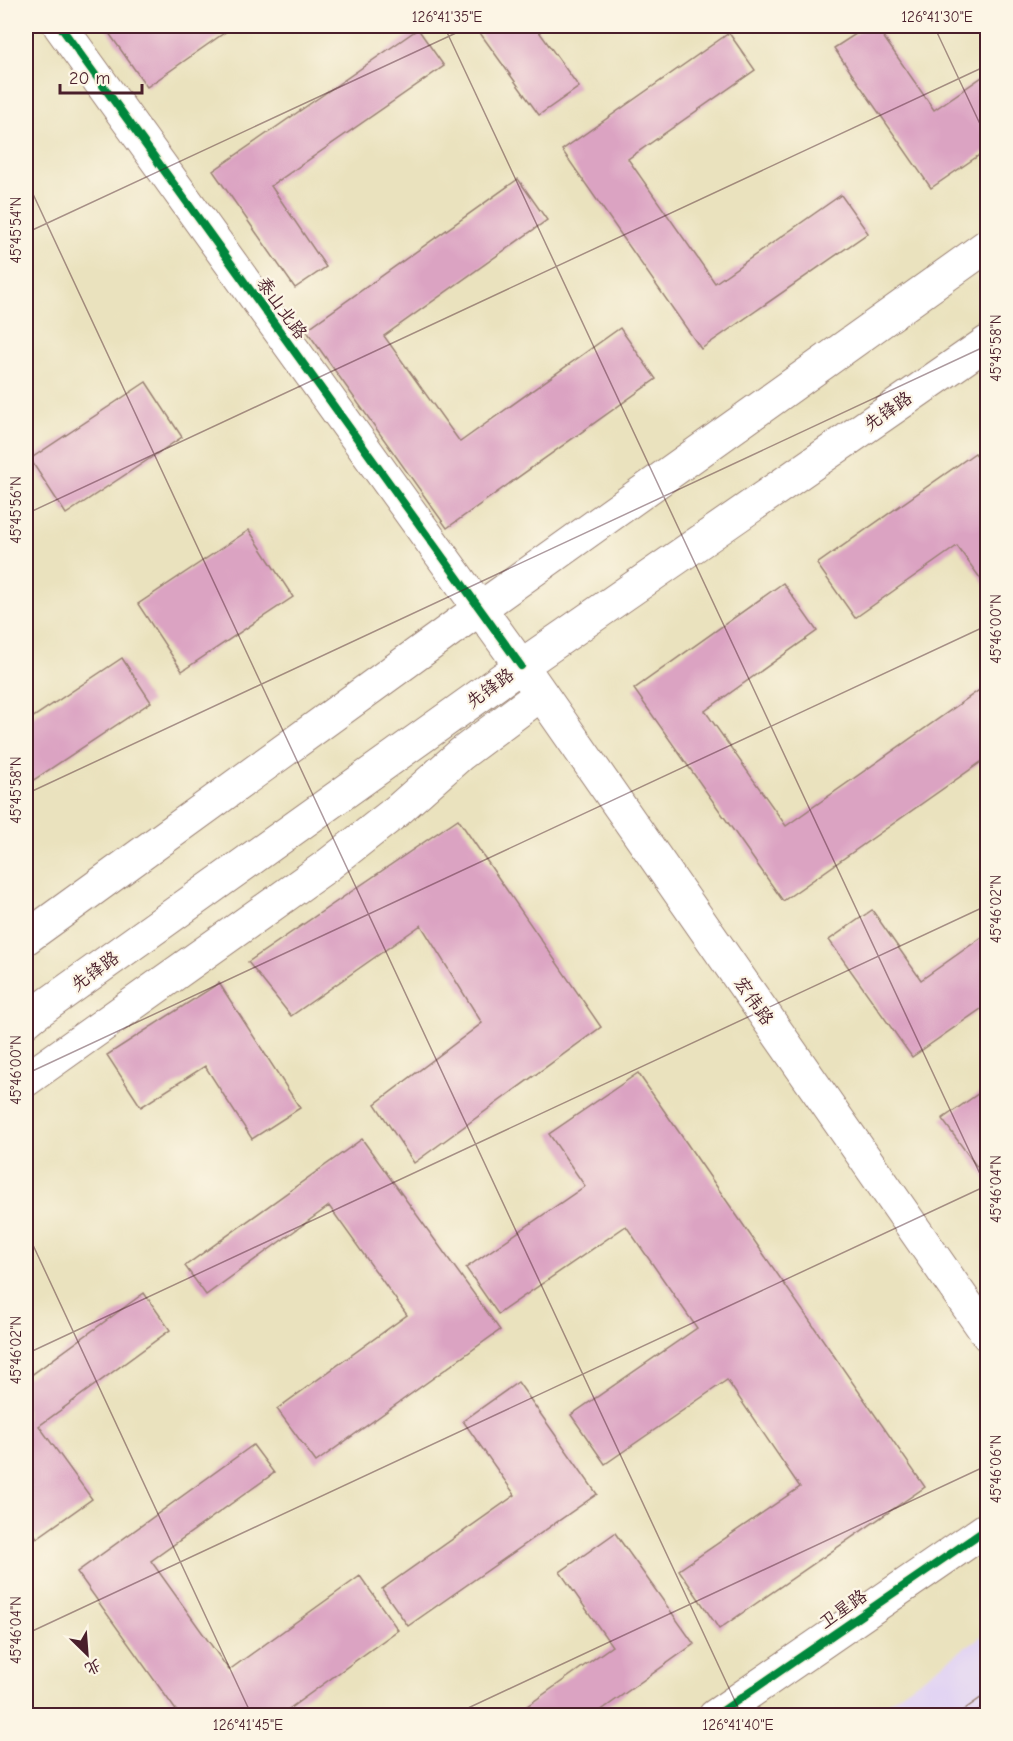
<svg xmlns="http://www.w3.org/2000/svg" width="1013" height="1741" font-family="'Comic Neue','LXGW WenKai TC',sans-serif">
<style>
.built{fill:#e2d4f3}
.building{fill:#dba3c2}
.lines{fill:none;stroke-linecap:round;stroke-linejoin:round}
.minor-casing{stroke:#9a8074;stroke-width:35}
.major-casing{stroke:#9a8074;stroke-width:35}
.highway-casing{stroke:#9a8074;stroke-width:35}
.minor{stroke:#fff;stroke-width:33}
.major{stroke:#fff;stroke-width:33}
.highway{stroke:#fff;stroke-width:33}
.cycleway-casing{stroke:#fcf5e5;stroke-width:11}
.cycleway{stroke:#00873e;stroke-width:8}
.ticks{fill:none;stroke:#4a1f2b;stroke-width:1.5;stroke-opacity:0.45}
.labels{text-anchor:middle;stroke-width:4.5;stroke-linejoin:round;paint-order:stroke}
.street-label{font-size:18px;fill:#4a1f2b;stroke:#fcf5e5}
.neatline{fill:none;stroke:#4a1f2b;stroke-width:2}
.ticks-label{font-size:15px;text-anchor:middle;fill:#4a1f2b}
</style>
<rect width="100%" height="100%" fill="#fcf5e5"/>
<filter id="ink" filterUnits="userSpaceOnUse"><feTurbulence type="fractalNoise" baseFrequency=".0167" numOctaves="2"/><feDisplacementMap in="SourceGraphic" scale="12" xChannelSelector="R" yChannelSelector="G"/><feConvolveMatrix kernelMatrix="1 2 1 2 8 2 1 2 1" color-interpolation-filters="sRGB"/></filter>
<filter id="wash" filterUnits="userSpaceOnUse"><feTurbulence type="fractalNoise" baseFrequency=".008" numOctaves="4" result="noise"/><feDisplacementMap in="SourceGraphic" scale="24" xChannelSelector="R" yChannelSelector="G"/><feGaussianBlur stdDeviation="1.35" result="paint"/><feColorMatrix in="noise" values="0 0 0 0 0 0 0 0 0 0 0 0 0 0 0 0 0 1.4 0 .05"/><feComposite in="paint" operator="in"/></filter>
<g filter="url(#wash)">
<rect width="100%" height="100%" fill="#eae2be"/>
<path class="built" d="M 987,1632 L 987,1715 L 871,1715 Z"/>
<g id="blocks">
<path class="building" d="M 104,26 L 148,27 L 234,26 L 147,87 Z
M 475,26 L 535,26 L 579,87 L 539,115 Z
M 868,26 L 876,26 L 934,110 L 988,73 L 988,149 L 931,188 L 834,48 Z
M 418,29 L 444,66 L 271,186 L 326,267 L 295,288 L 213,171 Z
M 729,33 L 755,70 L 628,159 L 715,283 L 841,195 L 868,233 L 701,349 L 562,150 Z
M 518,179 L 547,220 L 384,336 L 460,442 L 620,328 L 656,379 L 447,528 L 306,330 Z
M 146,382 L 182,437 L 66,514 L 30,459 Z
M 975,453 L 988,470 L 988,589 L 957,546 L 855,618 L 817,564 Z
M 249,530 L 293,597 L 182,671 L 138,604 Z
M 783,583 L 817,631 L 705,711 L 786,826 L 988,684 L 988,757 L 783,901 L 634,689 Z
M 122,658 L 151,702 L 26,785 L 26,722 Z
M 458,819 L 601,1027 L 414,1163 L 375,1104 L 482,1023 L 421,925 L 291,1016 L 248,962 Z
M 872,910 L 921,980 L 988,933 L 988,1004 L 912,1057 L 829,940 Z
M 219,983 L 300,1108 L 252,1139 L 205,1066 L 141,1107 L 107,1055 Z
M 638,1073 L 925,1487 L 719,1629 L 679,1570 L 800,1487 L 727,1380 L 605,1464 L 571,1415 L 697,1328 L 626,1226 L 498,1314 L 466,1268 L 585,1186 L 549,1134 Z
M 988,1087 L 988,1182 L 942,1119 Z
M 362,1139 L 500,1330 L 316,1462 L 277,1409 L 407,1315 L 329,1206 L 206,1295 L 185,1266 Z
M 144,1293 L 170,1330 L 39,1426 L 92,1499 L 37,1538 L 26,1522 L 26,1379 Z
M 518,1382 L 597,1494 L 408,1626 L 382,1589 L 515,1495 L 463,1421 Z
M 253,1445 L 274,1473 L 151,1561 L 229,1670 L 360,1576 L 398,1630 L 279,1716 L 180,1716 L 77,1572 Z
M 615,1533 L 694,1644 L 593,1716 L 513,1716 L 612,1646 L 560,1572 Z
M 988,1693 L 988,1716 L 955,1716 Z"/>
</g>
</g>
<g filter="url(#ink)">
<use href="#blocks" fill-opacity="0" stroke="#9a8074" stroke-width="1.5"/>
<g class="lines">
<g class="minor-casing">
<path id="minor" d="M 60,26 L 521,666
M 715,1716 L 988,1528"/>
</g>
<g class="major-casing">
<path id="major" d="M 526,672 L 988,1335
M 26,938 L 479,609 L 988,245
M 26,1020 L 521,666 L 988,342"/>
</g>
<g class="highway-casing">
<path id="highway" d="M 26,1021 L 33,1015
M 26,1080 L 328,865 L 398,810 L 461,754 L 541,694"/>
</g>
<use href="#minor" class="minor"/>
<use href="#major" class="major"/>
<use href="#highway" class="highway"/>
<g class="cycleway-casing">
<path id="cycleway" d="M 60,26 L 521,666
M 715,1716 L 988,1528"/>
</g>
<use href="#cycleway" class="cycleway"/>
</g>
</g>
<path class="ticks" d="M 444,26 L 988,1191M 934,26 L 988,141M 26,179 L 742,1716M 26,233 L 471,26M 26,514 L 988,65M 26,794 L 988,345M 26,1074 L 988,625M 26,1230 L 252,1716M 26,1354 L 988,905M 26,1634 L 988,1185M 451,1716 L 988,1465"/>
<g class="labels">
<g class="street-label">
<text transform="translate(282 308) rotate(54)" y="6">泰山北路</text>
<text transform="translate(888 411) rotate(-35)" y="6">先锋路</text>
<text transform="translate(490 688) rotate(-36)" y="6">先锋路</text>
<text transform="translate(95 971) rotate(-36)" y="6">先锋路</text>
<text transform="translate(754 1001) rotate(55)" y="6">宏伟路</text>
<text transform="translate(843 1609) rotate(-35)" y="6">卫星路</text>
</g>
</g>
<rect width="1013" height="1741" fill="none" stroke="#fcf5e5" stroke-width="66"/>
<g transform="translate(87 1654) rotate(155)" stroke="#fcf5e5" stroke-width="4.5" paint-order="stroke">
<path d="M0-4.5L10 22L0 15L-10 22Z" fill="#4a1f2b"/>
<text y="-9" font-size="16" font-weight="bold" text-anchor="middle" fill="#4a1f2b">北</text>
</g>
<path d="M60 84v9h82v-9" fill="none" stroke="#4a1f2b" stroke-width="3"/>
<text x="69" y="84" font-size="18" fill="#4a1f2b" stroke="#fcf5e5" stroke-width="4.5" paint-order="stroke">20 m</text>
<rect x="33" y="33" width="947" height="1675" class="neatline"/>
<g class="ticks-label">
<text x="447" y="22">126°41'35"E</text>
<text x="937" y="22">126°41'30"E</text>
<text transform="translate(16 230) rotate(-90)" y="5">45°45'54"N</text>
<text transform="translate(996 348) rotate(-90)" y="5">45°45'58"N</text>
<text transform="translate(16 510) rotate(-90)" y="5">45°45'56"N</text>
<text transform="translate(996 629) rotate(-90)" y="5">45°46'00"N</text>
<text transform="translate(16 790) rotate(-90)" y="5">45°45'58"N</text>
<text transform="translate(996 909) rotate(-90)" y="5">45°46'02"N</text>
<text transform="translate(16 1070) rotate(-90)" y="5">45°46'00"N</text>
<text transform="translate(996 1189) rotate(-90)" y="5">45°46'04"N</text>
<text transform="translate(16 1350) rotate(-90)" y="5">45°46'02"N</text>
<text transform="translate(996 1469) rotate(-90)" y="5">45°46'06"N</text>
<text transform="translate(16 1630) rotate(-90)" y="5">45°46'04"N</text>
<text x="248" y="1730">126°41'45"E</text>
<text x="738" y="1730">126°41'40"E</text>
</g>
</svg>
